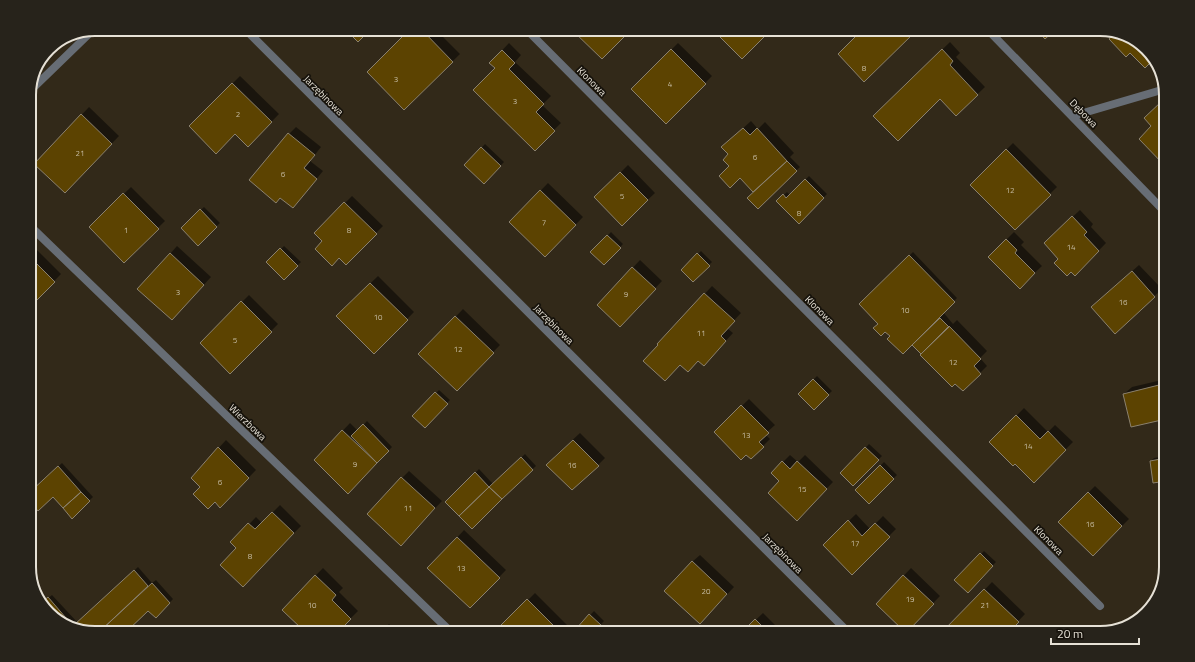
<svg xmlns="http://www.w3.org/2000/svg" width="1195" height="662" font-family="'Titillium Web',sans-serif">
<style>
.shadow{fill:#0007}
.building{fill:#5c4301;stroke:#8b816e}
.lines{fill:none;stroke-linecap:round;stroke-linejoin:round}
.lane{stroke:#676d75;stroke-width:8}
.street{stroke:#676d75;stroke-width:8}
.labels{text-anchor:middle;stroke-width:3.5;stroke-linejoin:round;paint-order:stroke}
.number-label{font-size:8px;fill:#c4baa1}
.street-label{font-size:10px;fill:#e6e1d6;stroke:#16120b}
.rim{fill:none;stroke:#e6e1d6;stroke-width:2}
</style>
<rect width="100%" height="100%" fill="#322919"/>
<path class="shadow" d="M 334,29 L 340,29 L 337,32 Z
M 411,29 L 435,29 L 460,54 L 404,109 Z
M 950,42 L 960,53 L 956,57 L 985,87 L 956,115 L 940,98 L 874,116 Z
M 509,43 L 521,55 L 515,62 L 551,96 L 542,105 L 561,123 L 535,149 L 496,68 L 490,63 Z
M 678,43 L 712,76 L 666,123 L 632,89 Z
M 240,76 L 279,114 L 248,146 L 235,133 L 190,126 Z
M 1166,98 L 1166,166 L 1152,126 L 1145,118 Z
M 89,107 L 119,136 L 72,185 L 35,164 Z
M 751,121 L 758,129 L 765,122 L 794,153 L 790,157 L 800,167 L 758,208 L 774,175 L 772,173 L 730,166 L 730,140 Z
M 296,127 L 321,147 L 310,161 L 323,171 L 300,199 L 289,134 Z
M 1013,143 L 1057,187 L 1015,228 L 971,185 Z
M 485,144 L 504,162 L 488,179 L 465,165 Z
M 628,165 L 655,193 L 622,224 L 596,197 Z
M 809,176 L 827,194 L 799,223 L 777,201 L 787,192 L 790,195 Z
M 548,183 L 583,217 L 545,256 L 510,222 Z
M 131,187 L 165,221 L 124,261 L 90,227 Z
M 352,196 L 383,226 L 346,263 L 315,233 Z
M 204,207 L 220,223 L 198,244 L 182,228 Z
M 1080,210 L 1093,224 L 1091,227 L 1106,243 L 1075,275 L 1060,259 L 1052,236 Z
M 611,232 L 623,244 L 604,264 L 592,252 Z
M 1014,232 L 1024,242 L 1021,245 L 1042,266 L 1020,287 L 989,257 Z
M 29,242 L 61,274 L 29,307 Z
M 177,246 L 211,277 L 179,312 L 170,254 Z
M 284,246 L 301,262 L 284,279 L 268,262 Z
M 701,251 L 712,262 L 693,281 L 682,270 Z
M 913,252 L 957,298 L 943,312 L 953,324 L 957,320 L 987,351 L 980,358 L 987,366 L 963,390 L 922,354 L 912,344 L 891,336 L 860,304 Z
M 640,260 L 662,281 L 627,318 L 598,305 Z
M 1139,265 L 1162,289 L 1115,332 L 1100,300 Z
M 378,276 L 414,312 L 374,353 L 337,316 Z
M 712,286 L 741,313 L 727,328 L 733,333 L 711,357 L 698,360 L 658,344 Z
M 249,295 L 278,324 L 230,373 L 201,343 Z
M 463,309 L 500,345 L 457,389 L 420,354 Z
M 817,376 L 832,391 L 814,408 L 799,394 Z
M 1166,379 L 1166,418 L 1132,426 L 1124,394 L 1132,387 Z
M 439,390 L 450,400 L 425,426 L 414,416 Z
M 749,399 L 775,425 L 765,434 L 770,439 L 751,458 L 715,432 Z
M 1024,408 L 1048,432 L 1055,425 L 1073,442 L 1034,481 L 1015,463 L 991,442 Z
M 367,421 L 392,447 L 348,492 L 315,460 L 350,423 L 358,431 Z
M 580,433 L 605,458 L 598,465 L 554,457 Z
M 226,440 L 256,470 L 220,507 L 192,477 Z
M 869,444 L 882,456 L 853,485 L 842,473 Z
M 525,454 L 536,466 L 472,527 L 446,502 L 479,469 L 493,484 Z
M 790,455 L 798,462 L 805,455 L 833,482 L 804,512 L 780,481 L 772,473 Z
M 1166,456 L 1166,480 L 1151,461 L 1154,458 Z
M 884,462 L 897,475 L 869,503 L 856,490 Z
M 62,463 L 93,497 L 72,517 L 53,496 L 35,506 L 29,511 L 29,494 Z
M 409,471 L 442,501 L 408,537 L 402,478 Z
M 1095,486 L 1129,519 L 1093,555 L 1059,522 Z
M 280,505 L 301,526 L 243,585 L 238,548 L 232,542 L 256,517 L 262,523 Z
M 856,514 L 870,529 L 883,516 L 896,529 L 852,573 L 824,545 Z
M 464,530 L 506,570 L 470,607 L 429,568 Z
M 984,551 L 996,562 L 968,591 L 956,580 Z
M 700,555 L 734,587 L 707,616 L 692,562 Z
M 138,567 L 152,583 L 156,580 L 173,599 L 156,617 L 148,610 L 118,633 L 95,633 L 62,624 L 41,604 L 52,595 L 78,623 Z
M 323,568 L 343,588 L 339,592 L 358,611 L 336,633 L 303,629 L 283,609 Z
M 911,568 L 940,596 L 906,631 L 877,604 Z
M 992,582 L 1025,614 L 1007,633 L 943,633 Z
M 535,593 L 572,630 L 569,633 L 506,633 L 501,627 Z
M 594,611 L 604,621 L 593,633 L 577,629 Z
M 763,613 L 783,633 L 742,633 Z
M 389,624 L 399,633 L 380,633 Z
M 692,625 L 700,633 L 685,633 Z
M 214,626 L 221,633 L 207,633 Z"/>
<path class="building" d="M 345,29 L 371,29 L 358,42 Z
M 410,29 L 421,29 L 453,62 L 404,110 L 367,72 Z
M 573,29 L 632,29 L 602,59 L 572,30 Z
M 712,29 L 772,29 L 742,59 Z
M 863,29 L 914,29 L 916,31 L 864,82 L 838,54 Z
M 1036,29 L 1056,29 L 1045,39 Z
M 1114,33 L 1133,38 L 1155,58 L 1145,68 L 1130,53 L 1126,57 L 1109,39 Z
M 671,49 L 706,84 L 666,124 L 631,89 Z
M 942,49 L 953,61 L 950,65 L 978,95 L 956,116 L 940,99 L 898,141 L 873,116 Z
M 502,50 L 515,63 L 509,69 L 544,104 L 536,112 L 555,131 L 535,151 L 473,90 L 495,68 L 489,63 Z
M 232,83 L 272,122 L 248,147 L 235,134 L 216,154 L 189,126 Z
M 1162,101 L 1166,105 L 1166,167 L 1139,139 L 1151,126 L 1144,118 Z
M 81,114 L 112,144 L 65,193 L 34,164 Z
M 743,128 L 750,135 L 757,128 L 787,161 L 753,192 L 740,178 L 730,188 L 719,176 L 729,166 L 723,160 L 728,154 L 721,147 Z
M 288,133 L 315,155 L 304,168 L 317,179 L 293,208 L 280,198 L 276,203 L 249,180 Z
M 481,147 L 501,166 L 484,184 L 464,165 Z
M 1006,149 L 1051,195 L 1015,230 L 970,185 Z
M 787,161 L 797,171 L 758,209 L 747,198 Z
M 620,172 L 648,200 L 622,226 L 594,197 Z
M 805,179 L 824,198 L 799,224 L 776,201 L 783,194 L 786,198 Z
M 540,190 L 576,225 L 545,257 L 509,222 Z
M 123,193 L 159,229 L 124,263 L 89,227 Z
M 344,202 L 377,234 L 346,265 L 339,258 L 332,266 L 315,249 L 322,241 L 314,233 Z
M 200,209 L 217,227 L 198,246 L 181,228 Z
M 1072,216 L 1087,232 L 1084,235 L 1099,251 L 1075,276 L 1071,272 L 1067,276 L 1054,263 L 1058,259 L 1044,243 Z
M 607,235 L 621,248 L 604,265 L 590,252 Z
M 1006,239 L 1017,250 L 1015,253 L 1035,273 L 1020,289 L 988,257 Z
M 280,248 L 298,266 L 284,280 L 266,262 Z
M 170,253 L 204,285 L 172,320 L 137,289 Z
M 697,253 L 710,266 L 693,282 L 681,270 Z
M 909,255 L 955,302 L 903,354 L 887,339 L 890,336 L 885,332 L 881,336 L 873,328 L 878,324 L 859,304 Z
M 33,260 L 55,282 L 29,308 L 29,264 Z
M 632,267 L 656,289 L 620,327 L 597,305 Z
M 1132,271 L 1155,297 L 1115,334 L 1091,307 Z
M 370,283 L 408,320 L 374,354 L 336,316 Z
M 704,293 L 735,321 L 721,336 L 726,341 L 704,366 L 698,361 L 688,372 L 680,365 L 665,381 L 643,361 L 658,345 L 657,344 Z
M 241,301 L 272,332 L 230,374 L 200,343 Z
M 455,316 L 494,353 L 457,391 L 418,354 Z
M 940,318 L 949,327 L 921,354 L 912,345 Z
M 949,326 L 981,359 L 974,366 L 981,374 L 963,391 L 955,384 L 952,387 L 920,355 Z
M 813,379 L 829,395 L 814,410 L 798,394 Z
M 1159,385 L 1166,419 L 1131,427 L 1123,394 Z
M 435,392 L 448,404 L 425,428 L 412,416 Z
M 741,405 L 769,433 L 759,442 L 764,447 L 751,459 L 746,455 L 741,460 L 714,432 Z
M 1016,415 L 1040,439 L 1048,431 L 1066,450 L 1034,483 L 1015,464 L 1013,466 L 989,442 Z
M 363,424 L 389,451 L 377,463 L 351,436 Z
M 342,430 L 377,463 L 348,494 L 314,460 Z
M 573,440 L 599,466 L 572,490 L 546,465 Z
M 218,447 L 249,478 L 220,508 L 215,502 L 208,509 L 193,494 L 200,487 L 191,478 Z
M 865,447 L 879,460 L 853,486 L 840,473 Z
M 521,457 L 533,470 L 502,499 L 489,487 Z
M 1166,458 L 1166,481 L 1153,483 L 1150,461 Z
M 782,461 L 790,469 L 797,461 L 827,489 L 797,521 L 768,493 L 779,481 L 771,473 Z
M 880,465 L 894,479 L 869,504 L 855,490 Z
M 58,466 L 81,492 L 63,508 L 53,497 L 38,511 L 29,500 L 29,493 Z
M 475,472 L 489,487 L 459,516 L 445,502 Z
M 401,477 L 435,508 L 401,546 L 367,514 Z
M 489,487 L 502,499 L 472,529 L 459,516 Z
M 81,492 L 90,501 L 72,519 L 63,508 Z
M 1088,492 L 1122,526 L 1093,556 L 1058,522 Z
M 272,512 L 294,533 L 243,587 L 220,565 L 236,548 L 230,542 L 248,523 L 255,529 Z
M 848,520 L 862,536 L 875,523 L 890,537 L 852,575 L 823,545 Z
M 457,537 L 500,578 L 470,608 L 427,568 Z
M 980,553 L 993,566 L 968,593 L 954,580 Z
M 692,561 L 727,594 L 700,624 L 664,591 Z
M 134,570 L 148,586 L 98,633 L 76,628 L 74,625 Z
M 315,575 L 336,595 L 332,600 L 351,619 L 337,633 L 302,633 L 300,631 L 302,629 L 282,610 Z
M 903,575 L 934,604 L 906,633 L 876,604 Z
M 152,583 L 170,603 L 156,618 L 148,611 L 126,632 L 121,633 L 98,633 Z
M 984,589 L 1019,622 L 1008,633 L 941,633 Z
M 48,597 L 66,618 L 76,628 L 62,624 L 40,604 Z
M 527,599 L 561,633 L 505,633 L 499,627 Z
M 589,614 L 601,625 L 594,633 L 580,633 L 576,629 Z
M 755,619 L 769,633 L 741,633 Z"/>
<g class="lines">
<path class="lane" d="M 1073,116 L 1165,89"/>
<path class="street" d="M 245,29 L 849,633
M 526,29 L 1100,606
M 987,29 L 1166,213
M 29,92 L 94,29
M 29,225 L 452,633"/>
</g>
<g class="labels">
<g class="number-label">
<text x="864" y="71">8</text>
<text x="396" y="82">3</text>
<text x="670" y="87">4</text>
<text x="515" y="104">3</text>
<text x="238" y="117">2</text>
<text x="80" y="156">21</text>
<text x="755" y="160">6</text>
<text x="283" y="177">6</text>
<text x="1010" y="193">12</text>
<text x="622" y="199">5</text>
<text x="799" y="216">8</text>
<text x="544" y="225">7</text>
<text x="126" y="233">1</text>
<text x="349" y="233">8</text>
<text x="1071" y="250">14</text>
<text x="178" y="295">3</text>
<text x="626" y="297">9</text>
<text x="1123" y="305">16</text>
<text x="905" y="313">10</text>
<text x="378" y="320">10</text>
<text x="701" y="336">11</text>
<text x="235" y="343">5</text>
<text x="458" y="352">12</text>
<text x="953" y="365">12</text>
<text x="746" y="438">13</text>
<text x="1028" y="449">14</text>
<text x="355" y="467">9</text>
<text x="572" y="468">16</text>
<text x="220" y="485">6</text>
<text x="802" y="492">15</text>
<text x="408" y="511">11</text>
<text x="1090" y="527">16</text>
<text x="855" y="546">17</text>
<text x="250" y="559">8</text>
<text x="461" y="571">13</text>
<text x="706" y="594">20</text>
<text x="910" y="602">19</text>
<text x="312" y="608">10</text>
<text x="985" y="608">21</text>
</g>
<g class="street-label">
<text transform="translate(592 81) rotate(45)" y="4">Klonowa</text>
<text transform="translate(324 95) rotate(45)" y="4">Jarzębinowa</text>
<text transform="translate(1084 113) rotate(46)" y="4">Dębowa</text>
<text transform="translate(820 310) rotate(45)" y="4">Klonowa</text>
<text transform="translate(554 324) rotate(45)" y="4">Jarzębinowa</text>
<text transform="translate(248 422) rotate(44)" y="4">Wierzbowa</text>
<text transform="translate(1049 540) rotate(45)" y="4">Klonowa</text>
<text transform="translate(783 553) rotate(45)" y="4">Jarzębinowa</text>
</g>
</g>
<path d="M0 0H1195V662H0ZM95 36H1100A59 59 0 0 1 1159 95V567A59 59 0 0 1 1100 626H95A59 59 0 0 1 36 567V95A59 59 0 0 1 95 36Z" fill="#27231b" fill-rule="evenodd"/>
<path class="rim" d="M95 36H1100A59 59 0 0 1 1159 95V567A59 59 0 0 1 1100 626H95A59 59 0 0 1 36 567V95A59 59 0 0 1 95 36Z"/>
<path d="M1051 638v6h88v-6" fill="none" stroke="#e6e1d6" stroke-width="2"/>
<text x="1057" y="638" font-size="12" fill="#e6e1d6" stroke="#16120b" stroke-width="3" paint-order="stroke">20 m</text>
</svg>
